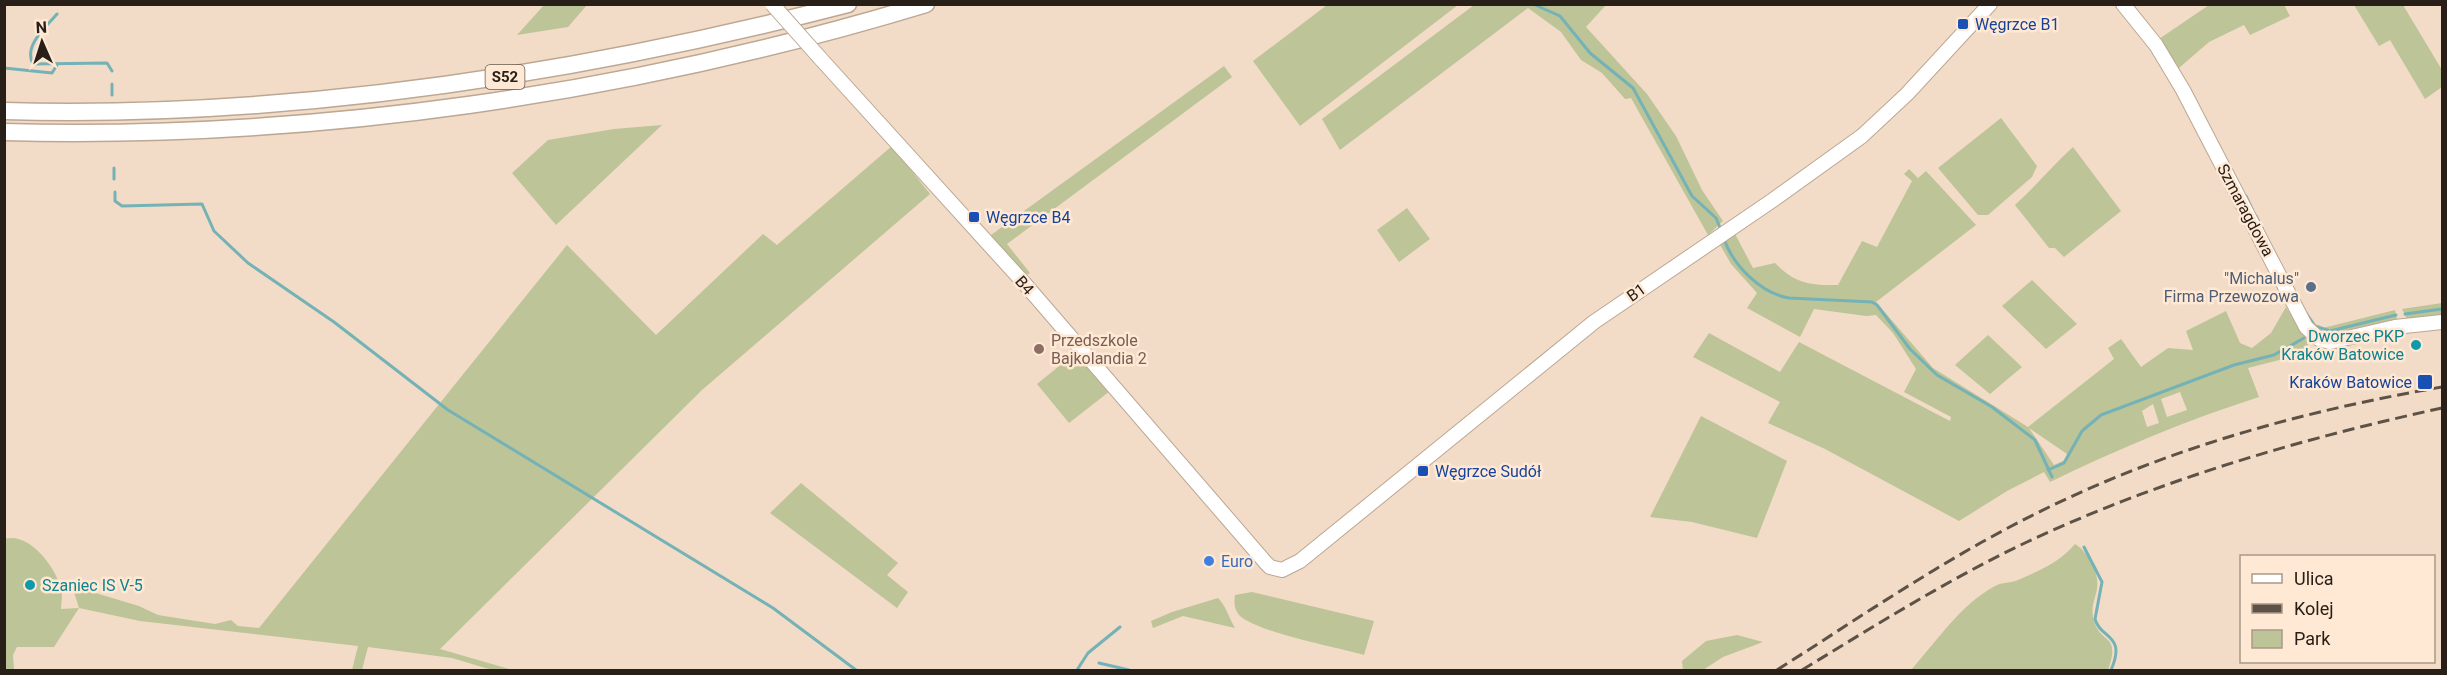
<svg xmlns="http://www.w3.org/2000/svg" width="2447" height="675" font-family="Roboto,sans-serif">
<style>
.green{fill:#bdc497;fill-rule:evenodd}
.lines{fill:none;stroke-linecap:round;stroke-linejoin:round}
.stream{stroke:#74b2b6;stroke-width:3}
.secondary-casing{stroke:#bba793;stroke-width:16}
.highway-casing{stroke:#bba793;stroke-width:19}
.secondary{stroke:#fff;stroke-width:14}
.highway{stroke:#fff;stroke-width:16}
.rail{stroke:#5e5246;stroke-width:3;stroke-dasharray:12 6;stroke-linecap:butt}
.secondary-bridge-casing{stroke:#bba793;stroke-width:16;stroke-linecap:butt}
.secondary-bridge{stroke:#fff;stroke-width:14}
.transit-dot{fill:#1a4fb4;stroke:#ffe9d4;stroke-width:2}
.service-dot{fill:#5c6f8a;stroke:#ffe9d4;stroke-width:2}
.culture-dot{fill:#0f9aa8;stroke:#ffe9d4;stroke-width:2}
.education-dot{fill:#8d6e63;stroke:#ffe9d4;stroke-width:2}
.shop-dot{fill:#3f7fe0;stroke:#ffe9d4;stroke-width:2}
.labels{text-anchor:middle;stroke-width:5;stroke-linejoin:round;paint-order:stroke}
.shield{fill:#ffe9d4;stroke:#685c50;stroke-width:1.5}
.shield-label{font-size:15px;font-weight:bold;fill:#282018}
.transit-label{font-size:16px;fill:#164399;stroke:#ffe9d4;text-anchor:start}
.street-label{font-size:16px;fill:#282018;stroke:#ffe9d4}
.service-label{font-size:16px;fill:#4e5e75;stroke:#ffe9d4;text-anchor:end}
.culture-label{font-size:16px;fill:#0d838f;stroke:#ffe9d4;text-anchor:end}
.education-label{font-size:16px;fill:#785e54;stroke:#ffe9d4;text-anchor:start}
.shop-label{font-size:16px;fill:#366cbe;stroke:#ffe9d4;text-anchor:start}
</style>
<rect width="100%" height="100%" fill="#f2dcc7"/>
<path class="green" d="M 545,4 L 587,4 L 587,5 L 568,27 L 517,35 Z
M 1327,5 L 1327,4 L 1458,5 L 1300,126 L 1253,61 Z
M 1474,5 L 1606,5 L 1586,27 L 1647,94 L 1676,136 L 1702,190 L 1723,221 L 1708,235 L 1631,98 L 1625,99 L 1602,73 L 1581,60 L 1561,32 L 1528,8 L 1340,150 L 1322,119 Z
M 2209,5 L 2284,5 L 2290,16 L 2250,35 L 2244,25 L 2209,42 L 2179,68 L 2159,39 Z
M 2354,5 L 2403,5 L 2442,70 L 2442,87 L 2425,99 L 2390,40 L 2379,46 Z
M 1224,66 L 1232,77 L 1007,244 L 1030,273 L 1024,277 L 991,235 Z
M 2001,118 L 2037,166 L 2032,177 L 1988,215 L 1978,215 L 1938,168 Z
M 662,125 L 556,225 L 512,173 L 548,140 L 614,129 Z
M 892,146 L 930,194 L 702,390 L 440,649 L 513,670 L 492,670 L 452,658 L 368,647 L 362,670 L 352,670 L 358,646 L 140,621 L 79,608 L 54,647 L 17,647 L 13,655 L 14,670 L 5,670 L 4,539 C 29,531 57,568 61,590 C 63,596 61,603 61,609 L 79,608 L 72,586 L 139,606 L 158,615 L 215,624 L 231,620 L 238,626 L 259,628 L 567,245 L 656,335 L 763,234 L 777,245 Z
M 2073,147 L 2121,211 L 2064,257 L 2055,248 L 2049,248 L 2015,205 C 2036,186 2052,166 2073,147 Z
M 1909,169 L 1918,178 L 1926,171 L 1976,225 L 1876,302 L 1933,368 L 2028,427 L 2114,359 L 2108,348 L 2121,339 L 2141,367 L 2168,348 L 2193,350 L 2186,331 L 2226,311 L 2240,343 L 2252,348 L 2271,333 L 2286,307 L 2309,344 L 2299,355 L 2248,368 L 2259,397 C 2187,420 2118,449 2050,482 L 2044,472 L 2007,491 L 1959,521 L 1825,449 L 1768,423 L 1780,402 L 1693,357 L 1709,333 L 1780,372 L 1799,342 L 1950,421 L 1951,417 L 1904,392 L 1916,369 L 1893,333 L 1876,315 L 1866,316 L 1814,309 L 1800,337 L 1747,308 L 1757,293 L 1731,264 L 1718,241 L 1734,232 L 1753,268 L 1775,263 C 1796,284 1809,285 1838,285 L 1862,241 L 1877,247 L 1912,181 L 1904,174 ZM 2180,392 L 2187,410 L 2167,417 L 2161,399 ZM 2153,404 L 2159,423 L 2147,427 L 2142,411 ZM 2029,428 L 2067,454 L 2065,460 L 2054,465 Z
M 1407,208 L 1430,239 L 1399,262 L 1377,230 Z
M 2032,280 L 2077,324 L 2046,349 L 2002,306 Z
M 2442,303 L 2442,315 L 2407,319 L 2402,309 Z
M 2395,310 L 2397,319 L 2339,332 L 2324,332 L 2323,328 Z
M 1988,335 L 2022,367 L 1990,394 L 1955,365 Z
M 1074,354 L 1110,391 L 1069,423 L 1037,384 Z
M 1701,416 L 1787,461 L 1757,538 L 1692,522 L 1650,517 Z
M 801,483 L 898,563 L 887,575 L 908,592 L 897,608 L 770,513 Z
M 2075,544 C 2082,548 2087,555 2091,562 C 2107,593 2087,597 2094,621 C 2101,645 2121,633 2108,670 L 1911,670 C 1937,641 1960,605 1995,586 C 2002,582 2011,583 2018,580 C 2039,571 2060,562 2075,544 Z
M 1252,592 L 1374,621 L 1364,655 C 1336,647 1260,633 1240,616 C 1234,610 1234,602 1235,595 Z
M 1218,598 C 1226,606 1229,618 1235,628 L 1183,616 L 1153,628 L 1151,621 L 1172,612 Z
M 1737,635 L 1763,642 L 1723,657 L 1703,670 L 1683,670 L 1682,661 L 1706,641 Z"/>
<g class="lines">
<path class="stream" d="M 1533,4 L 1560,16 L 1590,53 L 1633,88 L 1692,196 L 1716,218 L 1721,230
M 57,14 C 46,27 23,46 33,64 L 107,63 L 112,71
M 4,68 L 52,73 L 57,65
M 112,84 L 112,95
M 114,168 L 114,179
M 115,192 L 115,201 L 122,206 L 202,204 L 214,231 L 248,263 L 334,322 L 448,410 L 773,608 L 856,670
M 2246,196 L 2252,209
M 2256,216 L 2262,228
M 1724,239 C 1733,265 1760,293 1789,298 L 1872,302 L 1877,305 L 1910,349 L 1937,375 L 1992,407 L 2035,440 L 2052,477
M 2306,313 L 2315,326 L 2330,331 L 2396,315
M 2405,314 L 2442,309
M 2048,470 L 2064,463 L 2082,431 L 2101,415 L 2234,365 L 2274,355 L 2304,338
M 2084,547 L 2102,582 L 2095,619 C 2100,639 2127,634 2111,670
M 1099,663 L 1129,670
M 1077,670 L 1088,653 L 1120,627"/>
<g class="secondary-casing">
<path id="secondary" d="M 2123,4 L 2156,45 L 2183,90 L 2306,327 L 2319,339 L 2330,342 L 2395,327 L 2442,322
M 820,58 L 1024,283 L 1266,563 L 1270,567 L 1282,570 L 1300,561 L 1594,322 L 1773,200 L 1862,136 L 1907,94 L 1990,4"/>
</g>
<g class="highway-casing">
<path id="highway" d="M 4,111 C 290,119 573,75 848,4
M 4,132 C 315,140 629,94 926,4"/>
</g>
<use href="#secondary" class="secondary"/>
<use href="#highway" class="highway"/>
<path class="rail" d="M 1777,670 C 1862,616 1946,558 2037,513 C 2165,449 2302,411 2442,387
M 1802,670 C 1876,625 1949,579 2027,542 C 2159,480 2300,439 2442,408"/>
<g class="secondary-bridge-casing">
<path id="secondary-bridge" d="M 772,4 L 820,58"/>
</g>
<use href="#secondary-bridge" class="secondary-bridge"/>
</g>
<g class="transit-dot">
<rect x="1957" y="18" width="12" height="12" rx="3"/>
<rect x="968" y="211" width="12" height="12" rx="3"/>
<rect x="2417" y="374" width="16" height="16" rx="3"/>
<rect x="1417" y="465" width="12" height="12" rx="3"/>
</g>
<circle class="service-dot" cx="2311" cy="287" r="6"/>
<g class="culture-dot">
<circle cx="2416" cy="345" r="6"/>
<circle cx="30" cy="585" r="6"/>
</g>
<circle class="education-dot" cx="1039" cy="349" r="6"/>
<circle class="shop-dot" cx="1209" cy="561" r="6"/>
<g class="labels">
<rect class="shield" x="485.5" y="65" width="39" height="24" rx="4.5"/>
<g class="shield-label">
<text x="505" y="82">S52</text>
</g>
<g class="transit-label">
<text x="1975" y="30">Węgrzce B1</text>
<text x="986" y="223">Węgrzce B4</text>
<text x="2412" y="388" text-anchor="end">Kraków Batowice</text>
<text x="1435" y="477">Węgrzce Sudół</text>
</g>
<g class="street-label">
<text transform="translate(2246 210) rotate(62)" y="6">Szmaragdowa</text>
<text transform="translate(1025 285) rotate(49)" y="6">B4</text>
<text transform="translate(1636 292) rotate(-35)" y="6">B1</text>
</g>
<g class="service-label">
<text x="2299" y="284">"Michalus"<tspan x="2299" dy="18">Firma Przewozowa</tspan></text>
</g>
<g class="culture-label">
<text x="2404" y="342">Dworzec PKP<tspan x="2404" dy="18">Kraków Batowice</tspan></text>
<text x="42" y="591" text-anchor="start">Szaniec IS V-5</text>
</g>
<g class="education-label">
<text x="1051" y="346">Przedszkole<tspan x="1051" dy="18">Bajkolandia 2</tspan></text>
</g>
<g class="shop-label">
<text x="1221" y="567">Euro</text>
</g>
</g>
<rect width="2447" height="675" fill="none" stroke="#282018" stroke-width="12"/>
<rect x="2240" y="555" width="195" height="108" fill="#ffe9d4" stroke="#a99989" stroke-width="1.5"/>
<rect x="2252" y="574" width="30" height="9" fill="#ffffff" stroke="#a99989" stroke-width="1.5"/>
<text x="2294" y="585" font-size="18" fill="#282018">Ulica</text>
<rect x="2252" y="604" width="30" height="9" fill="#5e5246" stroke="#a99989" stroke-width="1.5"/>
<text x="2294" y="615" font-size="18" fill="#282018">Kolej</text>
<rect x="2252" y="630" width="30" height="18" fill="#bdc497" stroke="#a99989" stroke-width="1.5"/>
<text x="2294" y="645" font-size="18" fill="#282018">Park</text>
<g transform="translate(42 42) rotate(357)" stroke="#ffe9d4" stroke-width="4.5" paint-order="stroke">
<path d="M0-4.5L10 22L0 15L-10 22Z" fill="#282018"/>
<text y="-9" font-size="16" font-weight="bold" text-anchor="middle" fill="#282018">N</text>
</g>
</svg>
